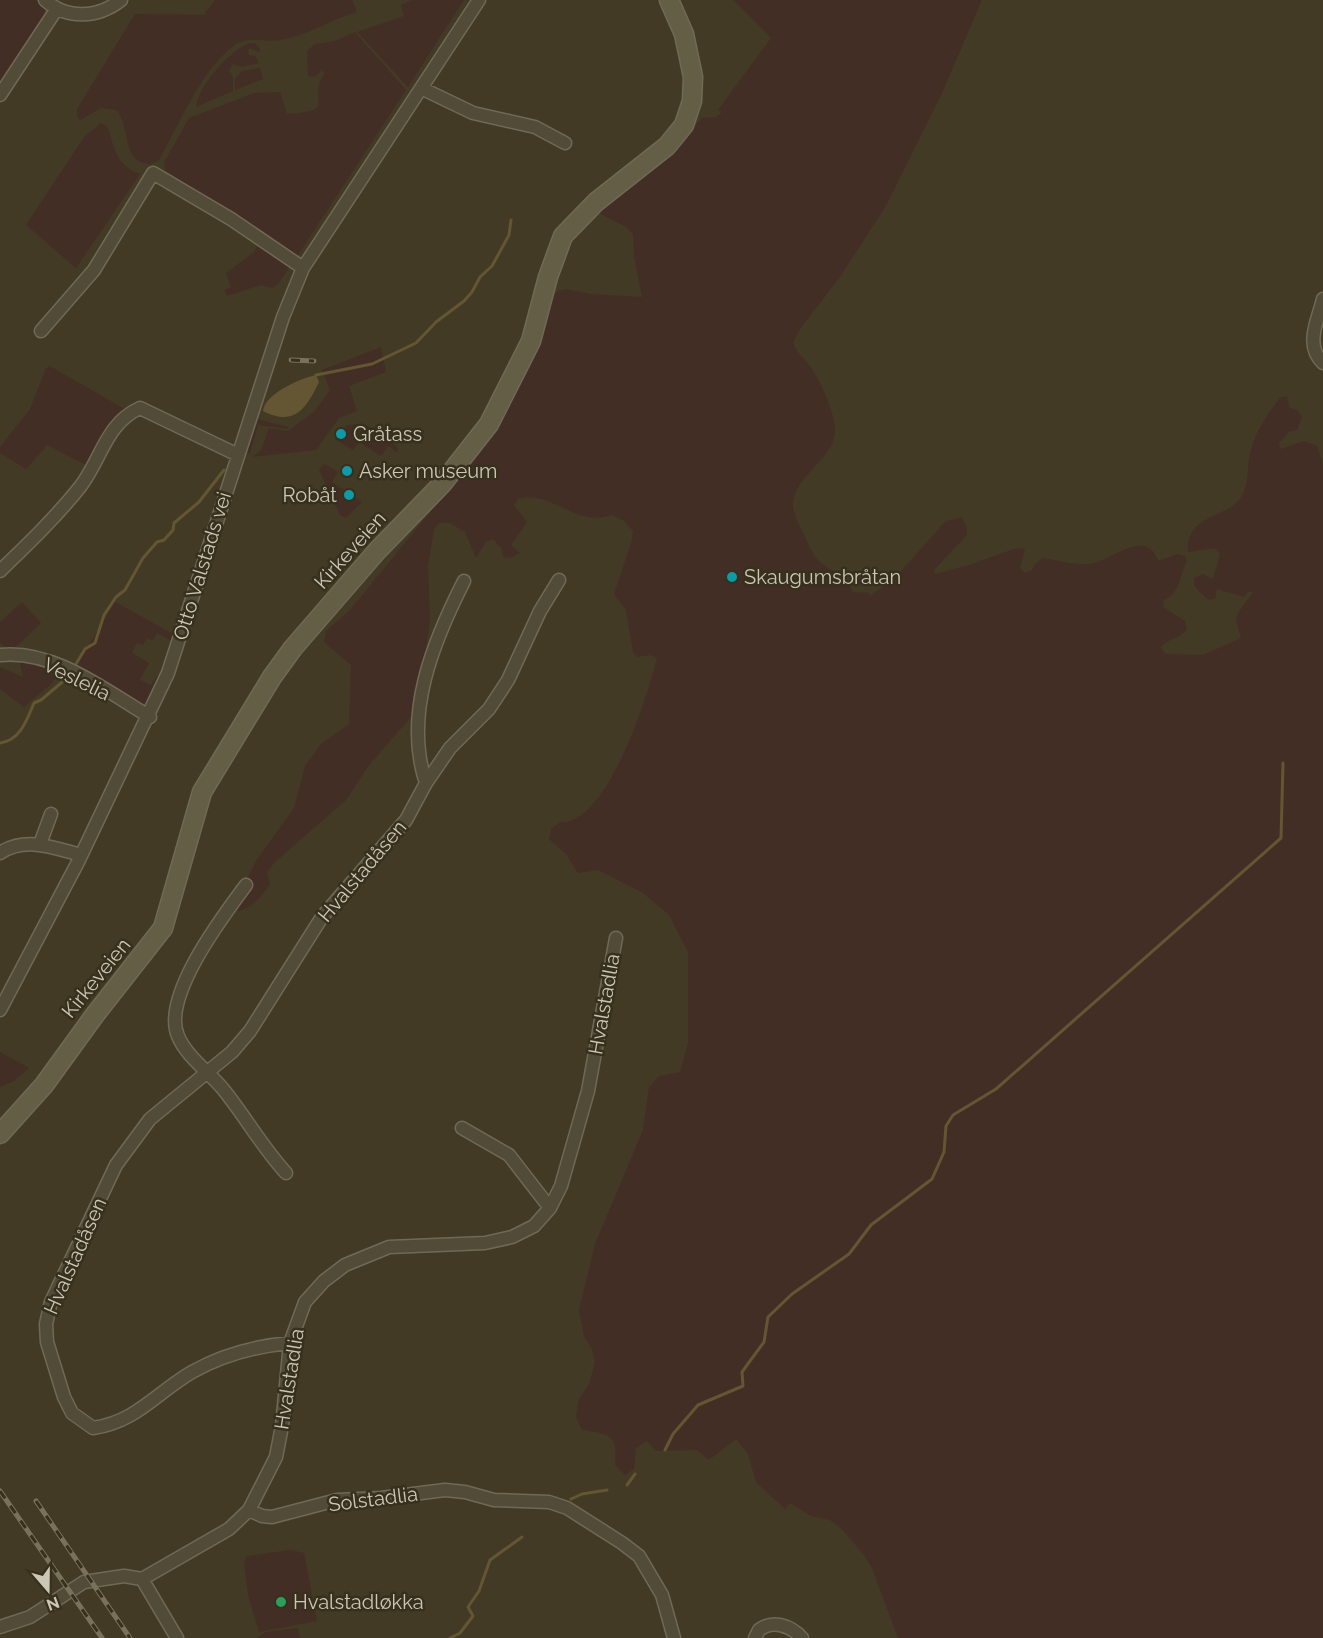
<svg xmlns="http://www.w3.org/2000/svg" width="1323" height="1638" font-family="Raleway,sans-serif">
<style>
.green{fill:#432e26}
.water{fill:#645632}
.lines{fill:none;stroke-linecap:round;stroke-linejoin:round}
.stream{stroke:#645632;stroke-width:3}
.minor-casing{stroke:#6f6956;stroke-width:15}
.secondary-casing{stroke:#6f6956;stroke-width:21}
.minor{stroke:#524b38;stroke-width:12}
.secondary{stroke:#655e46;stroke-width:18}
.rail-casing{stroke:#79715a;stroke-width:5}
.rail{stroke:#37301d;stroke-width:3;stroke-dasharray:9;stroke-linecap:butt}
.culture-dot{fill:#0f9aa8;stroke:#37301d;stroke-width:2}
.leisure-dot{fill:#2e9e5b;stroke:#37301d;stroke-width:2}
.labels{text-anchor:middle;stroke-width:5;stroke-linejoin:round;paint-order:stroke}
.poi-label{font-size:20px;fill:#ccc7b5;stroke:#37301d;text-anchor:start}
.street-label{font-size:20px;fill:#ccc7b5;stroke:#37301d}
</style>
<rect width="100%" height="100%" fill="#423a24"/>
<path class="green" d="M 0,0 L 36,0 L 45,10 L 45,18 L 0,86 Z
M 215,0 L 352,0 L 357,12 C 331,19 307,36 280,40 C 264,43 249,35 235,45 C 202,68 179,125 159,160 L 151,164 C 120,164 132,126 116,110 L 101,108 L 81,120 L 77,117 L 77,109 L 135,14 L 211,15 L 204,14 Z
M 412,0 L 464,0 L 408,87 L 357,32 L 404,16 L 401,5 Z
M 733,0 L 982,0 L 942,93 L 887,204 L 840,277 L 802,326 L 793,342 C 796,352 799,353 805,360 C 818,374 833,409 835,427 C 838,457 796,474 793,502 C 792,514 801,527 805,537 C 815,559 819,566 843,574 L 853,592 L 870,593 L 870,596 L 894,579 L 945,522 L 961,517 L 966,525 L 967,535 L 934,570 L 935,574 L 966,566 L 1017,548 L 1025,549 L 1020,568 L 1024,573 L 1032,570 L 1035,564 L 1043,558 C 1057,560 1080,567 1094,563 C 1114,558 1147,528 1158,561 L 1177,554 L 1185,556 L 1187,561 C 1179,577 1181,592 1164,600 L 1163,607 L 1185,621 L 1187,629 C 1180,639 1169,638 1161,647 L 1165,654 L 1203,655 L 1241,638 L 1236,621 L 1238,613 L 1253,592 L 1248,592 L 1244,597 L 1217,589 L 1215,599 L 1208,600 L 1194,586 L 1194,578 L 1203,574 L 1213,579 L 1220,554 L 1215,548 L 1188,552 C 1185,515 1226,518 1240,499 C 1250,484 1246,471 1250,454 C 1255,432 1266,416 1280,398 L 1287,396 L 1289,407 L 1298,411 L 1302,417 L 1297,430 L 1289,432 L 1279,443 L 1280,449 L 1304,441 L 1317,446 L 1323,464 L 1323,1638 L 898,1638 L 872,1568 L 863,1554 L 843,1530 L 830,1520 L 811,1516 L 790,1503 L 785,1509 L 756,1482 L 748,1454 L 736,1439 L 709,1460 L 697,1450 L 656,1451 L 647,1441 L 636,1448 L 634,1469 L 625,1475 L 615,1465 C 618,1435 611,1434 582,1430 L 576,1417 L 578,1401 L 589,1384 L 595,1363 L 592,1349 L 584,1337 L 579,1310 L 595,1244 L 643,1130 L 649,1087 L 659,1076 L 680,1072 L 688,1043 L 688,952 L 669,915 L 643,893 L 598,870 L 578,873 L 566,854 L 549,839 L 551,829 L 560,822 C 607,826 648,695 657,658 L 650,655 L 637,657 L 633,652 L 626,610 L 614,594 L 632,540 L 633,531 L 624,521 L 612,515 C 574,528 554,490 518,499 L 514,505 L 527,522 L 511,545 L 520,553 L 511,558 L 503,557 L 502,549 L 493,539 L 486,542 L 476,558 L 465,532 L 450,523 L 439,523 L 434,529 L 428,566 L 430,621 L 419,699 L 412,716 L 369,765 L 346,800 L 275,862 L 267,872 L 270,884 C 263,895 250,911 236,911 L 234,906 L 256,861 L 294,808 L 305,766 L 321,744 L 349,724 L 351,665 L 324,642 L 326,631 L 349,611 L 477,455 L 500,422 L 536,354 L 548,321 L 551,299 L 558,291 L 566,289 L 591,294 L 642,297 L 634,256 L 633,234 L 626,227 L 600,214 C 608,192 636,183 653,169 C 671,153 686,135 702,118 L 716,117 L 722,112 L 718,110 L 771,38 Z
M 355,32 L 406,90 L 296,258 L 165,170 L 164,162 L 189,118 L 254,93 L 280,92 L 287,114 C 340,111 306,101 324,74 L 323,70 L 314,77 L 308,76 L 307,51 L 315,44 L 335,41 Z
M 250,43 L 255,43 L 260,49 L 259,52 L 249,48 L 248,55 L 255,56 L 259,63 L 241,67 L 233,64 L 229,71 L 233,77 L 233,91 L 196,107 C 199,85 230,50 250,43 Z
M 260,68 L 263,79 L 235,90 L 235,79 L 242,71 Z
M 101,123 L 107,126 C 115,148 116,166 140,174 L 76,268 L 26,225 L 84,137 Z
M 259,243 L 290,266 L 278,284 L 272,288 L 261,285 L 227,296 L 224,290 L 231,287 L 226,273 L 254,252 Z
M 381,347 L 386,372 L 349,386 L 357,411 L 339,418 L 316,450 L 252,457 L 261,450 L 269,428 L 288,431 L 315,411 L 330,390 L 322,370 Z
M 50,366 L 128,411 L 90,467 L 47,445 L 26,469 L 0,453 L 0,447 L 30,409 L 46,368 Z
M 256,419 L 289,427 L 288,429 L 258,425 L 250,453 L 244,455 Z
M 363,424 L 379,431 L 398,448 L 397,452 L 388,446 L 381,456 L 359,442 L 353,450 L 335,439 L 347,425 Z
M 324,464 L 338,472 L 332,482 L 362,502 L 346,518 L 340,515 L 319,470 Z
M 22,602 L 41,623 L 17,646 L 7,649 L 0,643 L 0,622 Z
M 115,602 L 175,635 L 173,642 L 157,633 L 153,641 L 147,638 L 143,645 L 137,643 L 132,653 L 149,663 L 140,680 L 151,685 L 157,676 L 160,677 L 149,703 L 139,705 L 75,668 Z
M 22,659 L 62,670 L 50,685 L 24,707 L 0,689 L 0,667 L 23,677 L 20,663 Z
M 0,1052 L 29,1068 L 14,1081 L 0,1087 Z
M 291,1550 L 304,1553 L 317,1621 L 259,1632 L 248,1595 L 244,1561 L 247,1556 Z
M 298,1628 L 300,1638 L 256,1638 L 266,1632 Z"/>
<path class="water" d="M 316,375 L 319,382 C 306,409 294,427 263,411 C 264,394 301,378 316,375 Z"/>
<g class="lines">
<path class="stream" d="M 316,375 L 372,364 L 416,343 L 436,322 L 464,301 L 472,292 L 480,277 L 492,266 L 509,235 L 511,220
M 76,664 L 85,649 L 95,643 L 104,615 L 116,597 L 125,590 L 143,558 L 157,542 L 164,540 L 173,530 L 174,523 L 199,502 L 224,470
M 0,743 C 21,740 27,719 34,703 L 41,700 L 67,678
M 665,1450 L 673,1434 L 698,1405 L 743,1386 L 742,1372 L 764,1342 L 768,1317 L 792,1294 L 849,1254 L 871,1225 L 932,1179 L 944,1152 L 946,1126 L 953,1115 L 996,1089 L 1281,838 L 1283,763
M 627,1485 L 635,1474
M 571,1499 L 582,1494 L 607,1490
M 450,1638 L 460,1633 L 473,1616 L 468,1607 L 479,1591 L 490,1560 L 522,1537"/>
<g class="minor-casing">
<path id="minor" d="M 45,0 C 67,20 98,18 121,0
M 421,88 L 473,113 L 535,127 L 565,143
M 0,95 L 56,10
M 1323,299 C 1318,320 1304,345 1323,363
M 41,331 L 94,270 L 153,173 L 231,219 L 303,268
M 0,571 C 28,544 56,517 80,487 C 101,460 106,423 140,408 L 238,455
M 0,655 C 54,649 106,691 150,717
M 426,783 C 403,715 433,642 464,581
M 40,844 L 51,814
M 0,853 C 26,836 54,848 81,855
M 246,885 C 223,916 161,997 178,1036 C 186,1056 209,1072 223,1089 C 245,1116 262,1147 286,1173
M 0,1010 L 78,862 L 168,673 L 283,317 L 303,268 L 479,0
M 462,1128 L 509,1155 L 550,1208
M 290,1343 C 256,1346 222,1355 192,1372 C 156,1393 136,1422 93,1428 L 72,1413 L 64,1397 L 47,1342 L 46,1324 L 51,1302 L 116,1165 L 150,1119 L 232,1052 L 250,1031 L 322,917 L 406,820 L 426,783 L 450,748 L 489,709 L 508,680 L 540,611 L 559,580
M 249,1510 L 262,1516 L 272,1517 L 337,1500 L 381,1498 L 445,1490 L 465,1492 L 494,1500 L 549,1502 L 567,1508 L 622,1543 L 639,1556 L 662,1595 L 674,1638
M 142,1579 L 177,1638
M 0,1627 L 30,1617 L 84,1582 L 124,1576 L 142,1579 L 229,1529 L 249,1510 L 276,1457 L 282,1426 L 290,1343 L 305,1302 L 324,1281 L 345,1265 L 389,1247 L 485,1243 L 512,1237 L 534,1226 L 550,1208 L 561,1186 L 588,1091 L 616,938
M 755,1638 L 759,1630 C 773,1619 791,1626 802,1638"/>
</g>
<g class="secondary-casing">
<path id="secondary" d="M 0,1134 L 44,1085 L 94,1016 L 163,928 L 202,792 L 272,677 L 293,648 L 377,551 L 442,484 L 489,424 L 531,341 L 548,277 L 563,236 L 596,202 L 667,146 L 684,125 L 692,101 L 693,77 L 684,34 L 669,0"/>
</g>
<use href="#minor" class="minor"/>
<use href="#secondary" class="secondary"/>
<g class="rail-casing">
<path id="rail" d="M 291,360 L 314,361
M 0,1491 L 102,1638
M 36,1501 L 130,1638"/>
</g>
<use href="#rail" class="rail"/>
</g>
<g class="culture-dot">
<circle cx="341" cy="434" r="6"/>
<circle cx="347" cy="471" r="6"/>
<circle cx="349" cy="495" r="6"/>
<circle cx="732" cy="577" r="6"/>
</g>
<circle class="leisure-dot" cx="281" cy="1602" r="6"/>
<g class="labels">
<g class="poi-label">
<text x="353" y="441">Gråtass</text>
<text x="359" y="478">Asker museum</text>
<text x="337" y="502" text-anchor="end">Robåt</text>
<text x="744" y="584">Skaugumsbråtan</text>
<text x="293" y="1609">Hvalstadløkka</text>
</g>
<g class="street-label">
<text transform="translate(350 550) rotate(-48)" y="7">Kirkeveien</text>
<text transform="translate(202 566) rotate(-73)" y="7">Otto Valstads vei</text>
<text transform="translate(77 679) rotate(26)" y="7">Veslelia</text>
<text transform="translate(362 871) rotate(-50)" y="7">Hvalstadåsen</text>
<text transform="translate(96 978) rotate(-51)" y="7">Kirkeveien</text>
<text transform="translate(604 1004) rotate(-80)" y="7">Hvalstadlia</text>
<text transform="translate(75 1256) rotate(-66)" y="7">Hvalstadåsen</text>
<text transform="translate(289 1379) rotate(-81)" y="7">Hvalstadlia</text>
<text transform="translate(373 1499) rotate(-7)" y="7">Solstadlia</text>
</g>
</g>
<g transform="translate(48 1590) rotate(160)" stroke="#37301d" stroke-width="4.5" paint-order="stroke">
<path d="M0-4.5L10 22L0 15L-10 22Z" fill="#ccc7b5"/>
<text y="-9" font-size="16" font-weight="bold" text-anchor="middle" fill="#ccc7b5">N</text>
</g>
</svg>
